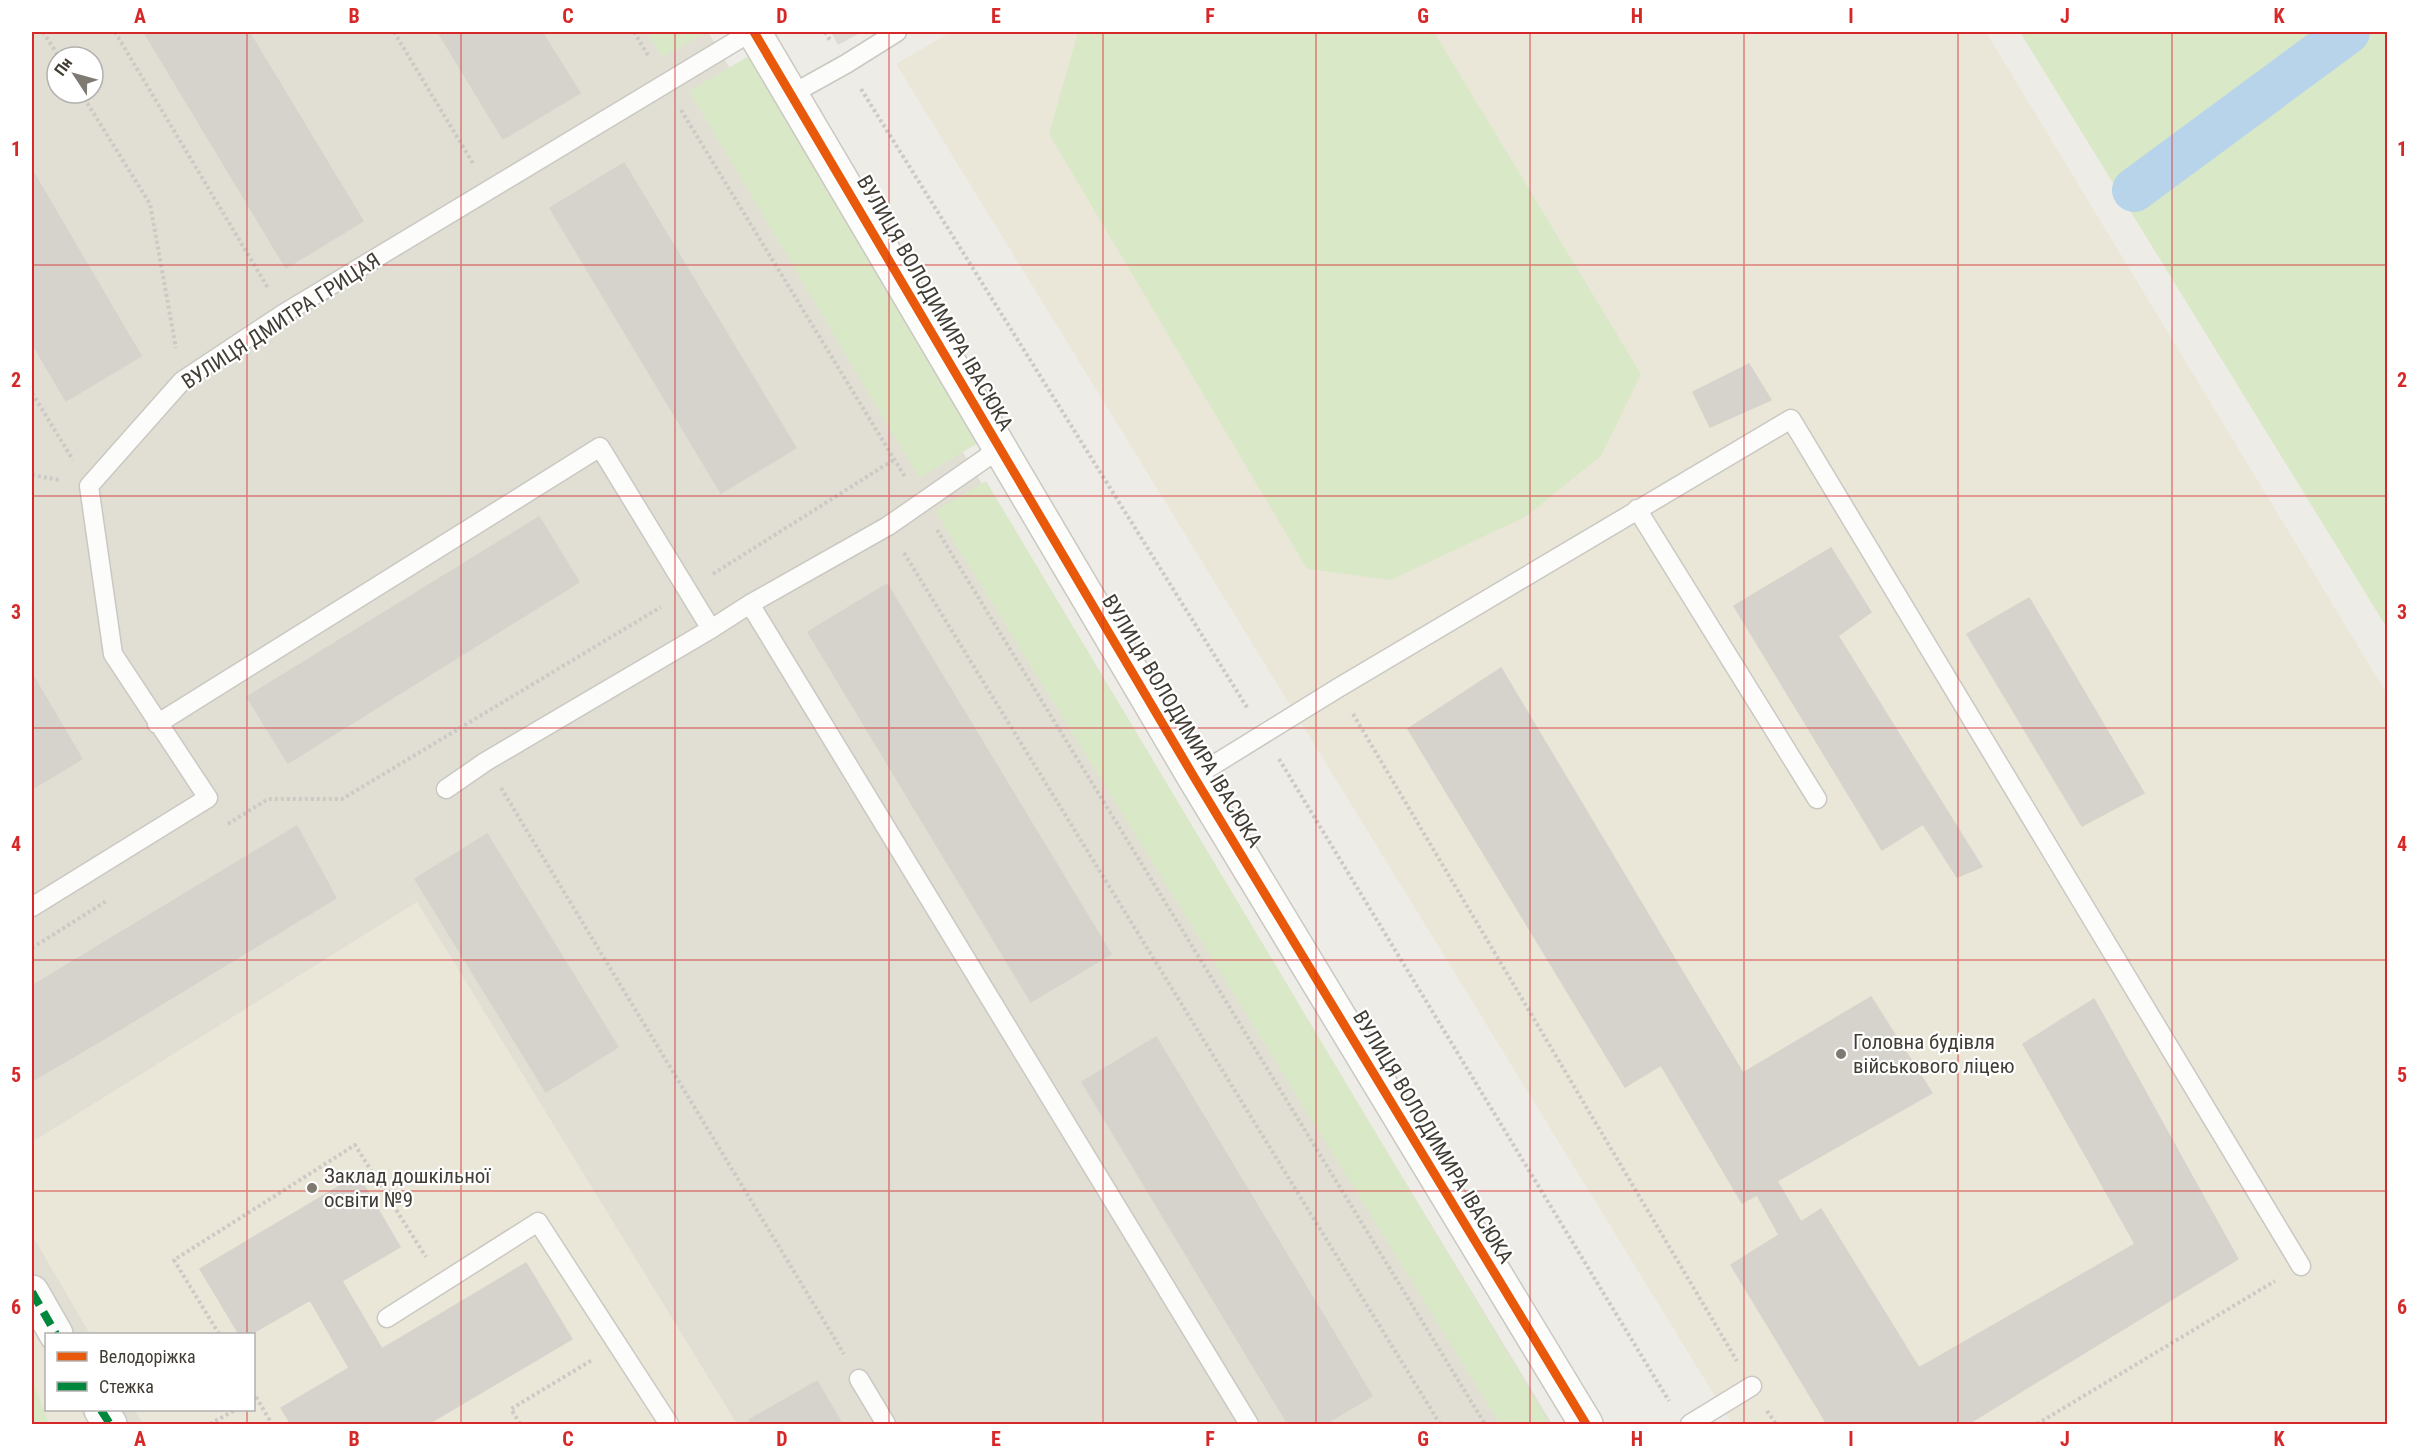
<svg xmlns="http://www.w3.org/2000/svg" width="2419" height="1456" font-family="'Roboto Condensed',sans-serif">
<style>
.residential{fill:#e1ded3;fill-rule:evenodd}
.industrial{fill:#dedbd4}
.education{fill:#ebe7d8}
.green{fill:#d9e8c7}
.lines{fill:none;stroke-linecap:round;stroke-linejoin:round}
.canal{stroke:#b8d4ea;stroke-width:44}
.building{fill:#d6d3cd;stroke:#d6d3cc;stroke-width:1.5}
.lane-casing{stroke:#cac8c2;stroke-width:21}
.street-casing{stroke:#cac8c2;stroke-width:36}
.path{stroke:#cccac6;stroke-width:4;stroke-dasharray:3 3;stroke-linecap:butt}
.lane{stroke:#fcfcfb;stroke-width:18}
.street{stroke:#fcfcfb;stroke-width:33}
.quiet{stroke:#00873e;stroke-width:8;stroke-dasharray:15 8;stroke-linecap:butt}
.cycleway-casing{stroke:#fff;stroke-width:13}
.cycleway{stroke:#e8590c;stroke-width:9}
.grid{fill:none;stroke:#d62828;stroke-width:1.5;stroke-opacity:0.55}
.poi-dot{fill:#7e7a72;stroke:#fff;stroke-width:2}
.labels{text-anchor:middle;stroke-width:4.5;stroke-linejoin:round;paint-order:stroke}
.street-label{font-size:21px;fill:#423d34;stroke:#fff}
.poi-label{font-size:21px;fill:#423d34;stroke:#fff;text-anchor:start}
.neatline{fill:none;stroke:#d62828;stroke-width:2}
.grid-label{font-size:20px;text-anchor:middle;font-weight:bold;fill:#d62828}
</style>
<rect width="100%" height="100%" fill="#eeece6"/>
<path class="residential" d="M 32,32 L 708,32 L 1552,1424 L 32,1424 ZM 57,57 L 93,57 L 93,93 L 57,93 ZM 46,1334 L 254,1334 L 254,1410 L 46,1410 Z"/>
<path class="industrial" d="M 831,32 L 830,32 L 862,32 L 838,45 Z"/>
<path class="education" d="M 951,32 L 1986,32 L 2387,694 L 2387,1424 L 1732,1424 L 896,64 Z
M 417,902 L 737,1424 L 143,1424 L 135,1410 L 254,1410 L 254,1334 L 90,1334 L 32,1235 L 32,1142 Z
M 32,1328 L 46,1353 L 46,1410 L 80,1410 L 89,1424 L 32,1424 Z"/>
<path class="green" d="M 647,32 L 707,32 L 662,57 Z
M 1078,32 L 1434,32 L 1641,374 L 1601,456 L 1525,517 L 1391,580 L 1307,569 L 1049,134 Z
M 2020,32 L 2387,32 L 2387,628 Z
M 749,56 L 978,443 L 919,478 L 689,91 Z
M 986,481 L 1550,1424 L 1500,1424 L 935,511 Z
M 32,1379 L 49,1424 L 32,1424 Z"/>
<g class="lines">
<path class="canal" d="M 2134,190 L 2348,32"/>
</g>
<path class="building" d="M 144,32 L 249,32 L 363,221 L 286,268 Z
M 438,32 L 542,32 L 580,93 L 503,139 Z
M 624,163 L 796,448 L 721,493 L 550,208 Z
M 32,170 L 141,356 L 66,401 L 32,343 Z
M 1749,364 L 1771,400 L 1710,427 L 1693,392 Z
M 539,517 L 579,582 L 288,763 L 247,697 Z
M 1831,548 L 1871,612 L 1838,636 L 1982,867 L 1957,877 L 1923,824 L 1882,850 L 1734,606 Z
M 887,584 L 1111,954 L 1031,1002 L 808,632 Z
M 2029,598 L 2144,793 L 2082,826 L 1967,634 Z
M 1501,668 L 1743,1073 L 1871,997 L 1932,1093 L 1777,1181 L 1801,1222 L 1821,1209 L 1919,1368 L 2135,1244 L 2023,1044 L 2094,999 L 2238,1259 L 1968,1424 L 1827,1424 L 1731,1265 L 1779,1235 L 1757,1195 L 1742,1203 L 1661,1065 L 1625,1087 L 1408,729 Z
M 32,674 L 82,759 L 32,789 Z
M 297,826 L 336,898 L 109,1036 L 65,966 Z
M 487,834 L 618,1047 L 546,1092 L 415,879 Z
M 65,966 L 109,1036 L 32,1081 L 32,986 Z
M 1156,1037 L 1372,1396 L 1325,1424 L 1288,1424 L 1082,1082 Z
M 358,1175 L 400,1247 L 342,1281 L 382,1349 L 526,1263 L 572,1339 L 428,1424 L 291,1424 L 281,1408 L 349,1368 L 310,1300 L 251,1334 L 239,1334 L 200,1269 Z
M 817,1381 L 842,1424 L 751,1424 L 749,1420 Z"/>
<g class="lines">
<g class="lane-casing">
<path id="lane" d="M 792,94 L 846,64 L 897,32
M 1637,509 L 1817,799
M 750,604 L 1249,1424
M 157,724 L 600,447 L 711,629
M 1194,777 L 1338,688 L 1791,419 L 2301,1266
M 446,789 L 485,762 L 711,629 L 750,604 L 888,526 L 999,449
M 32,907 L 208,798 L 113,654 L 89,486 L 182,381 L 283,314 L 751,32
M 387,1318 L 538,1222 L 669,1424
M 859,1379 L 886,1424
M 1690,1424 L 1752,1386"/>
</g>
<g class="street-casing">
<path id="street" d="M 754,32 L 1194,777 L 1586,1424
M 32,1292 L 56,1334
M 101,1410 L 110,1424"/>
</g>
<path class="path" d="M 43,32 L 59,57
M 115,32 L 268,288
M 394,32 L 474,165
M 634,32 L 649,57
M 825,32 L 830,40
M 861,89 L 1248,709
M 81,93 L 150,204 L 176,348
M 681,110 L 905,477
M 32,393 L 73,460
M 32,475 L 59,480
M 937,530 L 1485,1424
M 904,553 L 1440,1424
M 713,574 L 895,459
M 1353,714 L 1737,1361
M 1279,759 L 1669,1401
M 501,788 L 844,1354
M 228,824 L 268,799 L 342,799 L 661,607
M 32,948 L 108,900
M 219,1334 L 174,1260 L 355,1145 L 426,1257
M 256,1397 L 272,1424
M 1767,1411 L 1776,1424
M 210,1424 L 235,1410
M 520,1424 L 511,1409 L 592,1360
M 2037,1424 L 2275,1281"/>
<use href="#lane" class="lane"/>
<use href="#street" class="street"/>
<path class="quiet" d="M 32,1292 L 56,1334
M 101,1410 L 110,1424"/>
<g class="cycleway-casing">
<path id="cycleway" d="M 754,32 L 1194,777 L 1586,1424"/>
</g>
<use href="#cycleway" class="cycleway"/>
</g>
<path class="grid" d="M 247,32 L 247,1334M 461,32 L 461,1424M 675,32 L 675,1424M 889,32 L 889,1424M 1103,32 L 1103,1424M 1316,32 L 1316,1424M 1530,32 L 1530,1424M 1744,32 L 1744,1424M 1958,32 L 1958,1424M 2172,32 L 2172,1424M 32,265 L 2388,265M 32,496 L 2388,496M 32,728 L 2388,728M 32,960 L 2388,960M 32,1191 L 2388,1191M 247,1410 L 247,1424"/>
<g class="poi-dot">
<circle cx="1841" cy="1054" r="6"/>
<circle cx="312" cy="1188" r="6"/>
</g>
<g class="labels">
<g class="street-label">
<text transform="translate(935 303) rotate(60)" y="7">ВУЛИЦЯ ВОЛОДИМИРА ІВАСЮКА</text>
<text transform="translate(281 321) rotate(-33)" y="7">ВУЛИЦЯ ДМИТРА ГРИЦАЯ</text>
<text transform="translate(1182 721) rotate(59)" y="7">ВУЛИЦЯ ВОЛОДИМИРА ІВАСЮКА</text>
<text transform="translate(1433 1137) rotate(59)" y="7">ВУЛИЦЯ ВОЛОДИМИРА ІВАСЮКА</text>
</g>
<g class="poi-label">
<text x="1853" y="1049">Головна будівля<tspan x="1853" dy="24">військового ліцею</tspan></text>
<text x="324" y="1183">Заклад дошкільної<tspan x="324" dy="24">освіти №9</tspan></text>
</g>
</g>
<rect width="2419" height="1456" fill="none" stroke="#ffffff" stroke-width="66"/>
<rect x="45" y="1333" width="210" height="78" fill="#ffffff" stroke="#b3b1ae" stroke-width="1.5"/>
<rect x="57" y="1352" width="30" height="9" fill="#e8590c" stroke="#b3b1ae" stroke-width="1.5"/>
<text x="99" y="1363" font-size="18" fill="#423d34">Велодоріжка</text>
<rect x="57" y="1382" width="30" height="9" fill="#00873e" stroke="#b3b1ae" stroke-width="1.5"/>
<text x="99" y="1393" font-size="18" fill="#423d34">Стежка</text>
<g transform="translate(75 75) rotate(306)"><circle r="28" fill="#ffffff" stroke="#b3b1ae" stroke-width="1.5"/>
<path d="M0-4.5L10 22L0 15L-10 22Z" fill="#7e7a72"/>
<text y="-9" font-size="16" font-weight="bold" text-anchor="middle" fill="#423d34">Пн</text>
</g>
<rect x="33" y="33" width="2353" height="1390" class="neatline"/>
<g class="grid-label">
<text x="140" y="23">A</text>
<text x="354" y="23">B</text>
<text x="568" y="23">C</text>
<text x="782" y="23">D</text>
<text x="996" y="23">E</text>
<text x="1210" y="23">F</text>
<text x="1423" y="23">G</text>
<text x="1637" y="23">H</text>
<text x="1851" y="23">I</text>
<text x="2065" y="23">J</text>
<text x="2279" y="23">K</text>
<text x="16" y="156">1</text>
<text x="2402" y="156">1</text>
<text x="16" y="387">2</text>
<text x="2402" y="387">2</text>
<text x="16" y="619">3</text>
<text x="2402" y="619">3</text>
<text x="16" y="851">4</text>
<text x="2402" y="851">4</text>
<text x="16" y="1082">5</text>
<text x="2402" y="1082">5</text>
<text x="16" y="1314">6</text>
<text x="2402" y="1314">6</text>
<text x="140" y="1446">A</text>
<text x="354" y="1446">B</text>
<text x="568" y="1446">C</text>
<text x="782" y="1446">D</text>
<text x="996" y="1446">E</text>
<text x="1210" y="1446">F</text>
<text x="1423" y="1446">G</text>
<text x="1637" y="1446">H</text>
<text x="1851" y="1446">I</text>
<text x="2065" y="1446">J</text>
<text x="2279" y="1446">K</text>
</g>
</svg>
